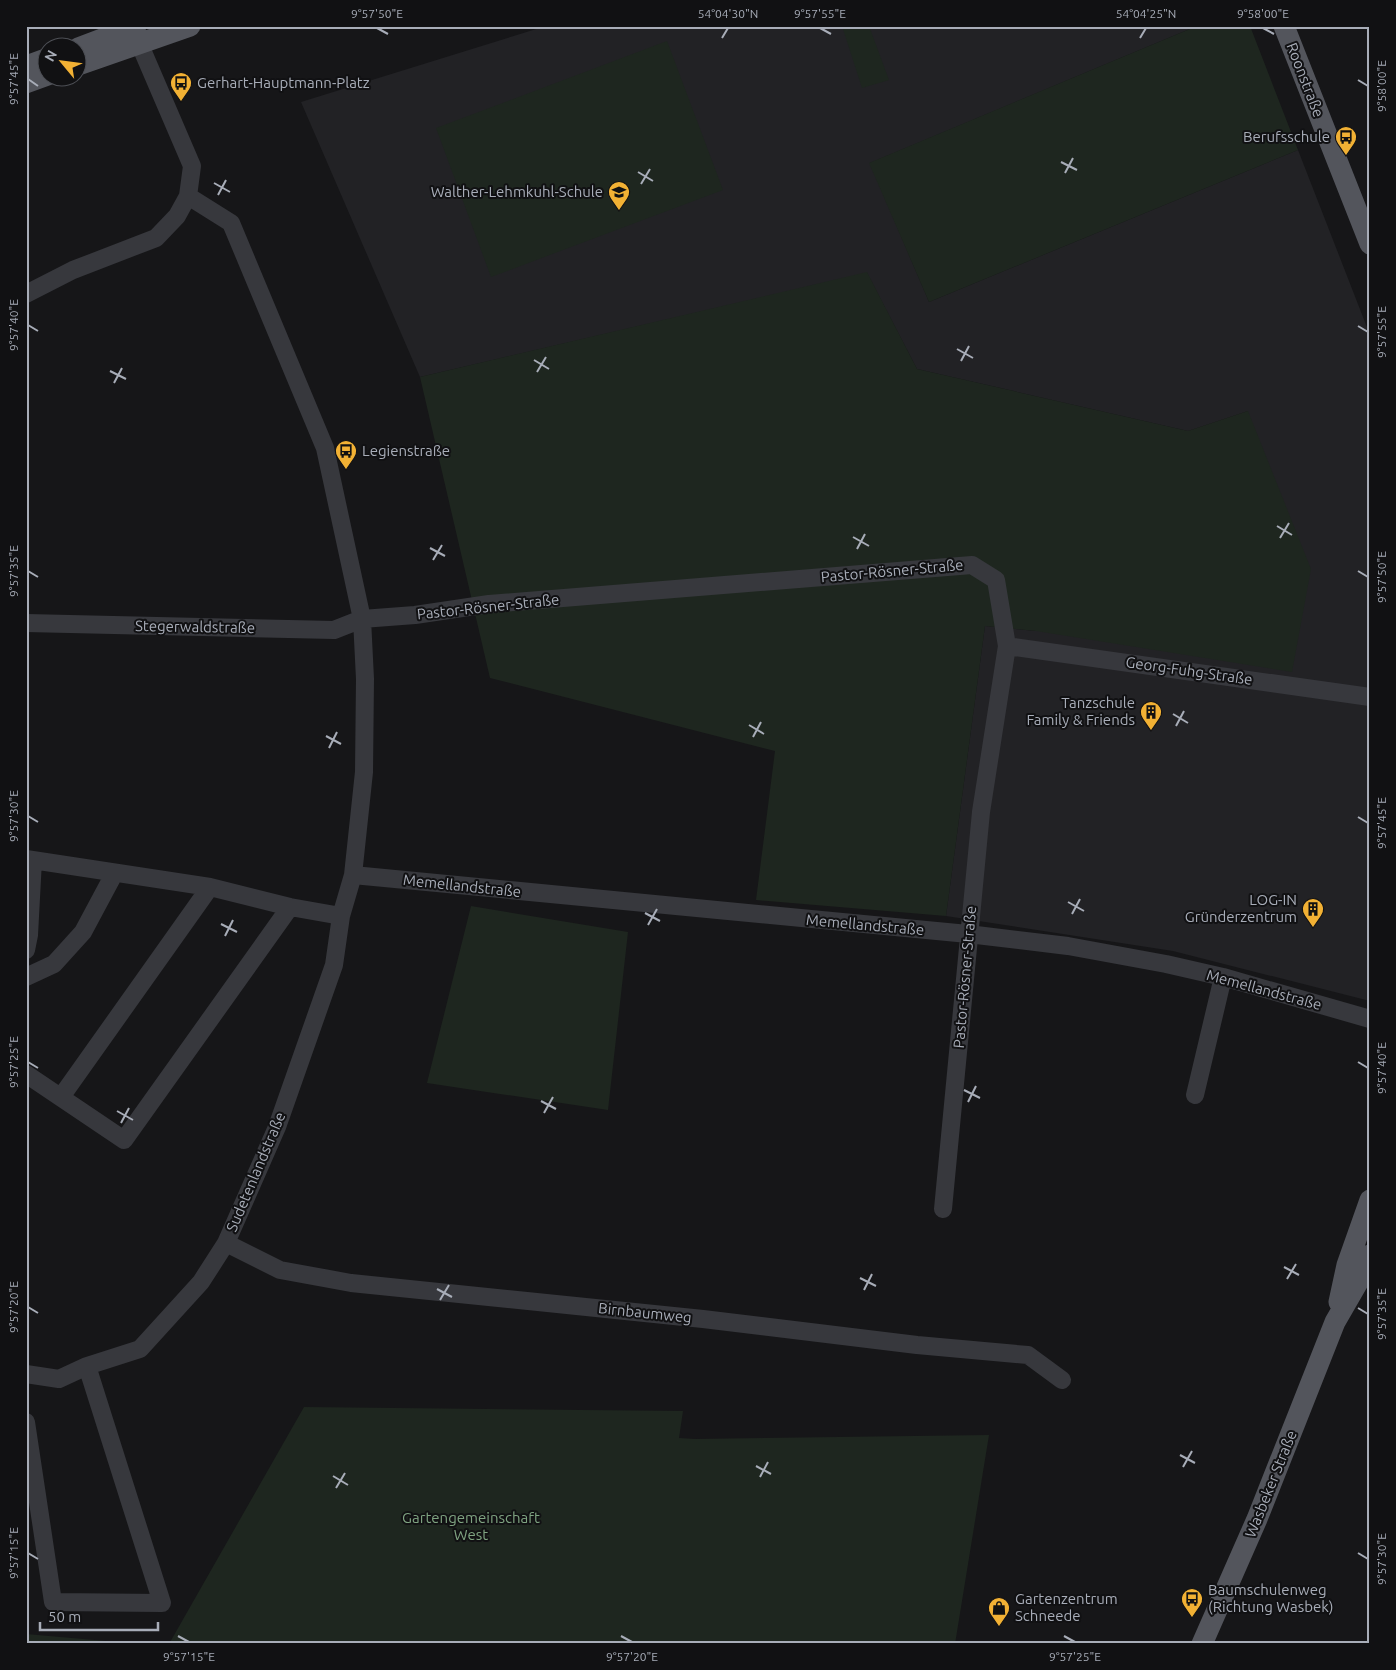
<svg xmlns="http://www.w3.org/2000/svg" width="1396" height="1670" font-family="Ubuntu,sans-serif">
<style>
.built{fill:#222225}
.green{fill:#1e261f}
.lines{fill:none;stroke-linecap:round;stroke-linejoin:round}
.minor{stroke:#37383d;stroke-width:18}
.major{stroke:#53555c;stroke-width:21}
.ticks{fill:none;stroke:#a8adb8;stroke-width:2}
.labels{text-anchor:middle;stroke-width:4;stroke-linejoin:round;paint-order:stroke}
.street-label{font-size:15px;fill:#a8adb8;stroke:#111113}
.poi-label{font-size:15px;fill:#a8adb8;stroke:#111113;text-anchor:start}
.park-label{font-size:15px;fill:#7fa381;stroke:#111113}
.neatline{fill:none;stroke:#a8adb8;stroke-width:2}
.ticks-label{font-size:12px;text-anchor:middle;fill:#a8adb8}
</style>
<rect width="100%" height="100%" fill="#161618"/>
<path class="built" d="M 546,26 L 1197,26 L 870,163 L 929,302 L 1298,150 L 1370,335 L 1370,1001 L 1173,951 L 946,916 L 985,626 L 1036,631 L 1248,411 L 1188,431 L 917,369 L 867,273 L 420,377 L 301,102 Z"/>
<path class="green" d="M 842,26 L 869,26 L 889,80 L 862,88 Z
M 1197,26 L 1250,26 L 1298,150 L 929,302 L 869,163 Z
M 667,41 L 723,190 L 491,277 L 436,128 Z
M 867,272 L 917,369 L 1188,431 L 1248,411 L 1311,569 L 1292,672 L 1036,631 L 985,626 L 946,916 L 756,900 L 775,751 L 490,678 L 420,377 Z
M 471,906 L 628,932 L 608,1110 L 427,1083 Z
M 304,1407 L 683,1411 L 679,1438 L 695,1439 L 989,1435 L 955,1644 L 169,1644 Z
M 26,1634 L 140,1644 L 26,1644 Z"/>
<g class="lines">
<path class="minor" d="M 26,294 L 73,270 L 156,238 L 177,216 L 188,196 L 192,166 L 134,31
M 26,623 L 334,630 L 362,619 L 415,615 L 489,604 L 972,565 L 996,580 L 1007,646 L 981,812 L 943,1209
M 1007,646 L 1370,697
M 26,859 L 210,887 L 290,907 L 341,916
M 353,875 L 968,934 L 1068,946 L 1166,964 L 1223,977 L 1370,1019
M 26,950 L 29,935 L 33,860
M 26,977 L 54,964 L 83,932 L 114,874
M 26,1074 L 124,1140 L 290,907
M 1195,1095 L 1223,977
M 61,1097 L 210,887
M 226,1243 L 280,1270 L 351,1283 L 703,1319 L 917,1345 L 1028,1355 L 1062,1380
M 26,1374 L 59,1379 L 87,1366 L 140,1349 L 201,1282 L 226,1243 L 277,1127 L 334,965 L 341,916 L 353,875 L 364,772 L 365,679 L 362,619 L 325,448 L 231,223 L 188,196
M 26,1422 L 53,1602 L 162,1603 L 87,1366"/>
<path class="major" d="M 1284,26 L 1370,244
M 78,48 L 136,26
M 78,65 L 190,26
M 26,66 L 48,58
M 26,83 L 48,75
M 1339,1302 L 1347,1265 L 1370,1200
M 1202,1644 L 1257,1519 L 1335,1322 L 1365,1270 L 1370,1255"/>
</g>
<path class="ticks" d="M 377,28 L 388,34M 820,28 L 831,34M 1263,28 L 1274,34M 722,38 L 728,28M 1140,38 L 1146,28M 28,79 L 38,86M 1358,80 L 1368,86M 1061,162 L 1077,170M 638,172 L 653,181M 1065,173 L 1073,158M 214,183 L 230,192M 641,184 L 650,169M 218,195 L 226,180M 28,325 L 38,331M 1358,326 L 1368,332M 957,349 L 973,358M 534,360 L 549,369M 961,361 L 969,346M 110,371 L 126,379M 537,372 L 546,357M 114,383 L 122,368M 1277,526 L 1292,535M 853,537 L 869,546M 1280,538 L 1289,523M 430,548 L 445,556M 857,549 L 865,534M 433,560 L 442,545M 28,571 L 38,577M 1358,571 L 1368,577M 1173,714 L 1188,723M 749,725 L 764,734M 1176,726 L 1184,711M 326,736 L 341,744M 753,737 L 761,722M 329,748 L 337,732M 28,816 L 38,822M 1358,817 L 1368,823M 1068,902 L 1084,911M 645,913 L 660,921M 1072,914 L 1080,899M 221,924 L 237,932M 648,925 L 657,909M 225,936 L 233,920M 28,1062 L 38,1068M 1358,1062 L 1368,1068M 964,1090 L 980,1098M 541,1101 L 556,1109M 968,1102 L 976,1086M 117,1111 L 133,1120M 544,1113 L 553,1097M 121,1123 L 129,1108M 1284,1267 L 1299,1275M 860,1278 L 876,1286M 1287,1279 L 1296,1264M 437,1289 L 452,1297M 864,1290 L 872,1274M 440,1300 L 449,1285M 28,1307 L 38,1313M 1358,1308 L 1368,1314M 1180,1455 L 1195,1463M 756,1466 L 771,1474M 1183,1467 L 1192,1451M 333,1476 L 348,1485M 760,1477 L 768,1462M 336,1488 L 345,1473M 28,1553 L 38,1559M 1358,1553 L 1368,1559M 178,1636 L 189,1642M 621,1636 L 632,1642M 1064,1636 L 1075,1642"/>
<defs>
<g id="bus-pin" transform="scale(1.125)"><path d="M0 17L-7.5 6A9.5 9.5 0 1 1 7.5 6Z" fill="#f2b134" stroke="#111113"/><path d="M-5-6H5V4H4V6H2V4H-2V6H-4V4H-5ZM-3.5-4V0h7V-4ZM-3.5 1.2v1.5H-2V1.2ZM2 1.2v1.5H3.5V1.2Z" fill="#111"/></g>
<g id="school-pin" transform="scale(1.125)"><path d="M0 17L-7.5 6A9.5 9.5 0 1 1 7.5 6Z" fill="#f2b134" stroke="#111113"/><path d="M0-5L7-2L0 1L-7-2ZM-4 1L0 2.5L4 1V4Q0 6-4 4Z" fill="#111"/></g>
<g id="building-pin" transform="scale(1.125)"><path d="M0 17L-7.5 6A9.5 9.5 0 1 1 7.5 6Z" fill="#f2b134" stroke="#111113"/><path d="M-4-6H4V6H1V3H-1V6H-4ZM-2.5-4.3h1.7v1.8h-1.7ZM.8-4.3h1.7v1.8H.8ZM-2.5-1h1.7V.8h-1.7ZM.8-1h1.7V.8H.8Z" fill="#111"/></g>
<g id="shop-pin" transform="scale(1.125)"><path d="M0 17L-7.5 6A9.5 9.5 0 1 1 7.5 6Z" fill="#f2b134" stroke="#111113"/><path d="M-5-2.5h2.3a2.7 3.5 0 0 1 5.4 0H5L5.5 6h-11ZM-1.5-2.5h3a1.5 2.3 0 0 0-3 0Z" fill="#111"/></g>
</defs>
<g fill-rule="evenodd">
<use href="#bus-pin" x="181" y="83"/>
<use href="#bus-pin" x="1346" y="137"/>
<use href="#school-pin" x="619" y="192"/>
<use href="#bus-pin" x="346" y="451"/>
<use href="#building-pin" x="1151" y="712"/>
<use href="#building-pin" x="1313" y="909"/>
<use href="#bus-pin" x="1192" y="1599"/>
<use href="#shop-pin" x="999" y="1608"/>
</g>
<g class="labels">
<g class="street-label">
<text transform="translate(1305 80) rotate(69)" y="5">Roonstraße</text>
<text transform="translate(892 571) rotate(-5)" y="5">Pastor-Rösner-Straße</text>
<text transform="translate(488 607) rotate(-6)" y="5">Pastor-Rösner-Straße</text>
<text transform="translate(195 627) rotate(1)" y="5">Stegerwaldstraße</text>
<text transform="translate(1189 671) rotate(8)" y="5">Georg-Fuhg-Straße</text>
<text transform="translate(462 886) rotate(6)" y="5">Memellandstraße</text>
<text transform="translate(865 925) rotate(5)" y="5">Memellandstraße</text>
<text transform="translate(965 977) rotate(-85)" y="5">Pastor-Rösner-Straße</text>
<text transform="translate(1264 990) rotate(15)" y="5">Memellandstraße</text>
<text transform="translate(256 1172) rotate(-67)" y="5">Sudetenlandstraße</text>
<text transform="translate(645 1313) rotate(6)" y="5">Birnbaumweg</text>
<text transform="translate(1271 1484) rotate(-68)" y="5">Wasbeker Straße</text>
</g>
<g class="poi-label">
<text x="197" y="88">Gerhart-Hauptmann-Platz</text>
<text x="1330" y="142" text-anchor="end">Berufsschule</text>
<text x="603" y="197" text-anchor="end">Walther-Lehmkuhl-Schule</text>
<text x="362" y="456">Legienstraße</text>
<text x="1135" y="708" text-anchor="end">Tanzschule<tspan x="1135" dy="17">Family &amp; Friends</tspan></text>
<text x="1297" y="905" text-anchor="end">LOG-IN<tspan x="1297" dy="17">Gründerzentrum</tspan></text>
<text x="1208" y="1595">Baumschulenweg<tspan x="1208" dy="17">(Richtung Wasbek)</tspan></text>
<text x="1015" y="1604">Gartenzentrum<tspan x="1015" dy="17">Schneede</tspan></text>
</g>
<g class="park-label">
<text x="471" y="1523">Gartengemeinschaft<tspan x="471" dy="17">West</tspan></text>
</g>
</g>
<rect width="1396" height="1670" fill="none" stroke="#111113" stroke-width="55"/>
<g transform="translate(62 62) rotate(299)"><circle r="24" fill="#111113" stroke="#4d4f55"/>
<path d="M0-4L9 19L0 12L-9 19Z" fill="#f2b134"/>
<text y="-8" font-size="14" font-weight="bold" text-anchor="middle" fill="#a8adb8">N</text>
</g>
<path d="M40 1622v8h118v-8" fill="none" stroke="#a8adb8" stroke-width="2.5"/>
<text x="48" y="1622" font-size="15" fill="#a8adb8" stroke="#111113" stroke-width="4" paint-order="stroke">50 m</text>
<rect x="28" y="28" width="1340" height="1614" class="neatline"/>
<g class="ticks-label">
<text x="377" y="18">9°57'50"E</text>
<text x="728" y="18">54°04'30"N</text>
<text x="820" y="18">9°57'55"E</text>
<text x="1146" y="18">54°04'25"N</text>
<text x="1263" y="18">9°58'00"E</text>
<text transform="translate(14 79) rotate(-90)" y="4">9°57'45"E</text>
<text transform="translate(1382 86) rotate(-90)" y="4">9°58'00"E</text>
<text transform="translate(14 325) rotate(-90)" y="4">9°57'40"E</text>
<text transform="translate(1382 332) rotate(-90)" y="4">9°57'55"E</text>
<text transform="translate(14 571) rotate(-90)" y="4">9°57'35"E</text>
<text transform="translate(1382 577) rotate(-90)" y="4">9°57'50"E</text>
<text transform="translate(14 816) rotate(-90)" y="4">9°57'30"E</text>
<text transform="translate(1382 823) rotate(-90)" y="4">9°57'45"E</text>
<text transform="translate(14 1062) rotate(-90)" y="4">9°57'25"E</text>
<text transform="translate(1382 1068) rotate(-90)" y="4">9°57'40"E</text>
<text transform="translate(14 1307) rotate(-90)" y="4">9°57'20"E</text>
<text transform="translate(1382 1314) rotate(-90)" y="4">9°57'35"E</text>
<text transform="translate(14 1553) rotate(-90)" y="4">9°57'15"E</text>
<text transform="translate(1382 1559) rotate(-90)" y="4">9°57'30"E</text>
<text x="189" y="1661">9°57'15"E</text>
<text x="632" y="1661">9°57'20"E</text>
<text x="1075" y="1661">9°57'25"E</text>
</g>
</svg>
